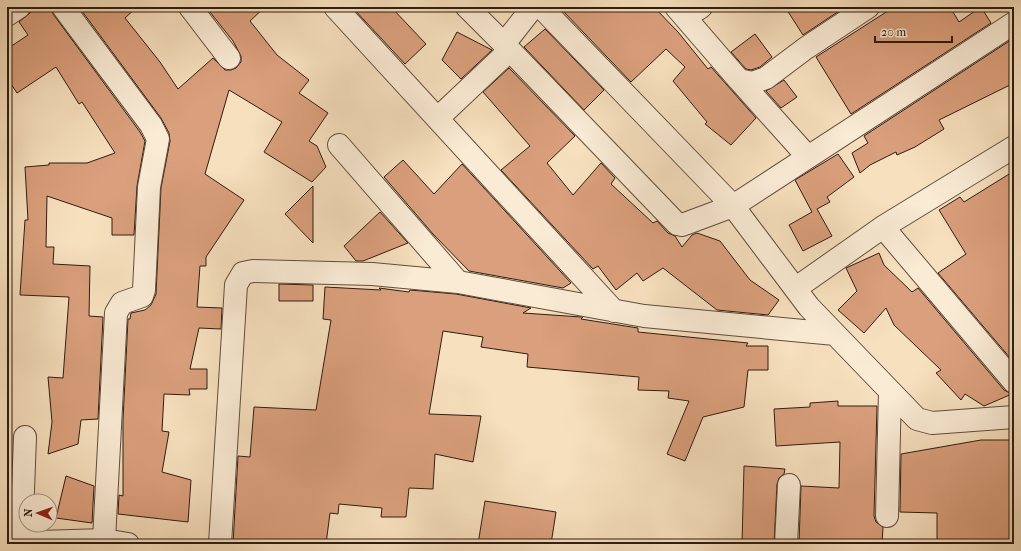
<svg xmlns="http://www.w3.org/2000/svg" width="1021" height="551" font-family="'IM FELL French Canon',serif">
<style>
.building{fill:#da9f7c;stroke:#2e1c13}
.lines{fill:none;stroke-linecap:round;stroke-linejoin:round}
.minor-casing{stroke:#604d3e;stroke-width:24}
.tertiary-casing{stroke:#604d3e;stroke-width:24}
.minor{stroke:#faebd5;stroke-width:22}
.tertiary{stroke:#faebd5;stroke-width:22}
</style>
<rect width="100%" height="100%" fill="#f7e0be"/>
<filter id="stains"><feTurbulence type="fractalNoise" baseFrequency=".005" numOctaves="4"/><feColorMatrix values="0 0 0 0 .2 0 0 0 0 .09 0 0 0 0 .02 0 0 0 .5 -.17"/></filter>
<radialGradient id="worn" r=".72"><stop offset=".6" stop-color="#630" stop-opacity="0"/><stop offset="1" stop-color="#630" stop-opacity=".3"/></radialGradient>
<path class="building" d="M 31,7 L 51,7 L 53,14 L 140,132 L 145,141 L 137,186 L 134,235 L 112,235 L 112,218 L 47,196 L 46,247 L 54,247 L 53,264 L 90,266 L 89,316 L 103,317 L 98,419 L 81,420 L 78,444 L 48,454 L 52,422 L 48,377 L 63,378 L 69,297 L 20,295 L 25,220 L 28,220 L 25,167 L 49,165 L 49,163 L 87,163 L 115,153 L 82,102 L 79,104 L 56,67 L 17,93 L 7,78 L 7,49 L 28,35 L 19,22 L 30,13 Z
M 79,7 L 137,7 L 125,18 L 160,62 L 178,89 L 213,58 L 225,70 L 231,70 L 236,68 L 241,62 L 241,56 L 233,41 L 206,7 L 265,7 L 250,21 L 277,55 L 309,80 L 299,93 L 328,113 L 309,141 L 317,146 L 326,167 L 312,182 L 264,152 L 282,122 L 229,90 L 205,174 L 244,200 L 206,257 L 206,266 L 200,266 L 197,307 L 222,308 L 221,329 L 199,328 L 190,369 L 207,369 L 207,389 L 189,389 L 190,395 L 164,394 L 162,431 L 169,432 L 162,472 L 191,480 L 188,522 L 118,514 L 119,495 L 123,496 L 123,420 L 128,319 L 130,319 L 131,313 L 145,310 L 151,305 L 156,294 L 161,188 L 170,141 L 169,133 L 161,118 Z
M 352,7 L 391,7 L 426,44 L 405,64 Z
M 569,7 L 654,7 L 678,32 L 708,69 L 711,67 L 756,118 L 731,145 L 705,124 L 707,122 L 673,81 L 685,67 L 666,49 L 631,82 L 564,12 Z
M 785,7 L 845,7 L 803,35 Z
M 894,7 L 950,7 L 959,22 L 981,7 L 991,23 L 851,114 L 816,57 Z
M 545,29 L 604,90 L 584,110 L 524,47 Z
M 457,32 L 492,50 L 461,79 L 442,60 Z
M 755,34 L 772,57 L 760,67 L 751,70 L 746,69 L 731,52 Z
M 1014,38 L 1014,83 L 939,120 L 944,129 L 915,147 L 897,155 L 896,152 L 870,165 L 860,173 L 852,153 L 868,143 L 864,136 Z
M 509,68 L 575,136 L 547,163 L 573,195 L 601,163 L 615,178 L 611,184 L 653,223 L 657,221 L 668,233 L 675,236 L 682,247 L 692,235 L 697,233 L 720,241 L 750,280 L 779,300 L 768,315 L 717,310 L 663,268 L 643,281 L 637,273 L 616,290 L 598,266 L 593,269 L 501,170 L 530,146 L 483,92 Z
M 784,80 L 797,97 L 781,108 L 766,91 Z
M 838,154 L 854,177 L 827,197 L 830,202 L 817,209 L 832,236 L 803,251 L 789,225 L 812,212 L 795,180 Z
M 403,160 L 434,194 L 462,164 L 571,283 L 563,288 L 469,271 L 433,234 L 384,177 Z
M 1014,171 L 1014,356 L 1011,359 L 938,273 L 966,254 L 939,210 L 960,197 L 964,202 Z
M 313,186 L 313,243 L 285,214 Z
M 380,212 L 408,243 L 363,261 L 356,261 L 344,246 Z
M 879,253 L 884,265 L 912,292 L 918,288 L 1004,390 L 1012,394 L 984,406 L 965,394 L 961,400 L 936,373 L 941,370 L 894,325 L 886,308 L 864,333 L 838,310 L 857,291 L 846,268 Z
M 279,284 L 313,285 L 313,301 L 279,301 Z
M 325,287 L 381,290 L 379,288 L 409,292 L 410,290 L 456,294 L 531,308 L 523,313 L 581,317 L 583,317 L 581,319 L 638,328 L 638,332 L 748,343 L 746,346 L 768,346 L 768,370 L 748,370 L 744,407 L 703,417 L 685,461 L 667,454 L 689,401 L 668,398 L 669,391 L 638,390 L 639,377 L 527,367 L 528,354 L 481,347 L 483,337 L 443,331 L 429,414 L 481,416 L 473,462 L 435,454 L 433,489 L 409,488 L 406,517 L 381,517 L 382,508 L 339,504 L 338,514 L 330,513 L 326,544 L 233,544 L 238,456 L 250,457 L 254,407 L 316,410 L 331,320 L 323,319 Z
M 838,401 L 838,406 L 877,406 L 874,516 L 876,522 L 883,527 L 882,544 L 799,544 L 801,486 L 839,488 L 840,442 L 776,446 L 774,409 L 810,407 L 810,403 Z
M 981,440 L 1014,440 L 1014,541 L 1011,541 L 1010,544 L 937,544 L 937,513 L 900,512 L 901,454 Z
M 744,466 L 785,469 L 784,474 L 779,478 L 777,484 L 774,544 L 742,544 Z
M 66,476 L 94,486 L 92,523 L 56,518 Z
M 485,501 L 556,512 L 551,544 L 478,544 Z"/>
<g class="lines">
<g class="minor-casing">
<path id="minor" d="M 63,7 L 151,125 L 158,139 L 149,187 L 144,290 L 142,296 L 122,303 L 116,313 L 104,540
M 190,7 L 229,58
M 335,7 L 614,311
M 467,7 L 504,44 L 533,7
M 541,7 L 733,206 L 1014,23
M 676,7 L 739,80 L 752,83 L 766,78 L 806,48 L 868,7
M 7,15 L 19,7
M 686,17 L 701,7
M 504,44 L 677,224 L 682,225 L 733,206 L 809,307 L 917,419 L 932,423 L 1014,417
M 739,80 L 808,157
M 438,118 L 510,50
M 339,145 L 458,282
M 883,227 L 1014,382
M 796,288 L 883,227 L 1014,147
M 887,516 L 890,391
M 21,544 L 25,437
M 220,544 L 236,285 L 243,273 L 253,271 L 372,274 L 458,282 L 644,316 L 835,334
M 786,544 L 789,485"/>
</g>
<g class="tertiary-casing">
<path id="tertiary" d="M 7,543 L 104,540 L 128,544"/>
</g>
<use href="#minor" class="minor"/>
<use href="#tertiary" class="tertiary"/>
</g>
<rect width="1021" height="551" fill="none" stroke="#f7e0be" stroke-width="24"/>
<rect x="8" y="8" width="1005" height="535" fill="none" stroke="#2e1c13" stroke-width="2"/>
<rect x="12" y="12" width="997" height="527" fill="none" stroke="#2e1c13"/>
<g transform="translate(38 513) rotate(272)"><circle r="19" fill="#faebd5" stroke="#a89887"/>
<path d="M0-3L7 15L0 10L-7 15Z" fill="#8f2418"/>
<text y="-6" font-size="11" font-weight="bold" text-anchor="middle" fill="#2e1c13">N</text>
</g>
<path d="M875 36v6h77v-6" fill="none" stroke="#2e1c13" stroke-width="2"/>
<text x="881" y="36" font-size="12" fill="#2e1c13" stroke="#faebd5" stroke-width="3" paint-order="stroke">20 m</text>
<rect width="100%" height="100%" filter="url(#stains)"/>
<rect width="100%" height="100%" fill="url(#worn)"/>
</svg>
